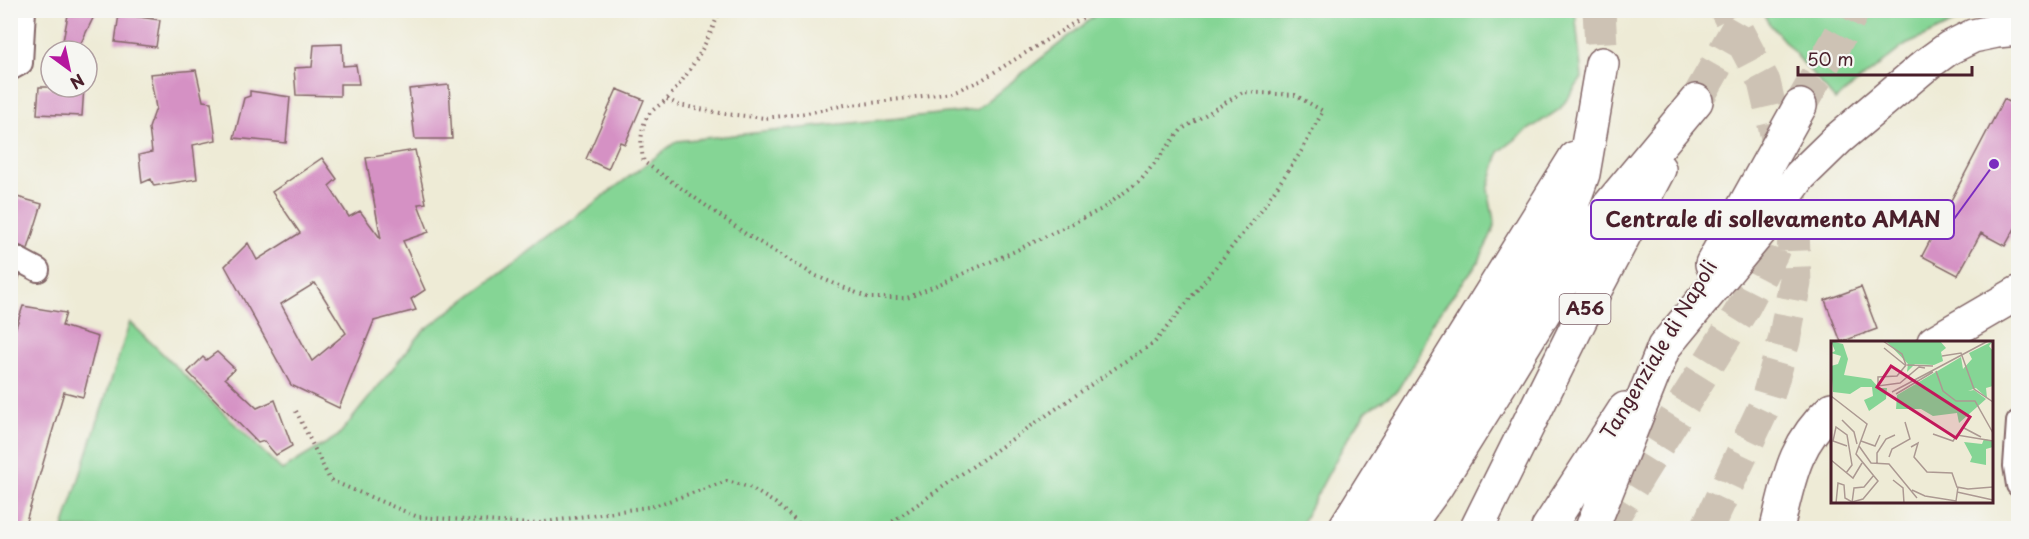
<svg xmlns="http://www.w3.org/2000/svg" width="2029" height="539" font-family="'Playpen Sans',sans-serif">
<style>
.green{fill:#85d595;stroke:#687a60;stroke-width:1.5}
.building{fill:#d591c4;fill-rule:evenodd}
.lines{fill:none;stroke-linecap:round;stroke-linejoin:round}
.highway-tunnel{stroke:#cdc2b4;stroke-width:33;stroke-dasharray:33 16;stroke-linecap:butt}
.minor-casing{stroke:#836667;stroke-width:26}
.highway-casing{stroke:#836667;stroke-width:36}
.path{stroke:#836667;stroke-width:4;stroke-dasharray:1.5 4.5;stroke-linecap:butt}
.minor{stroke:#fff;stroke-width:22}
.highway{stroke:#fff;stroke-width:33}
.labels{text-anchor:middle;stroke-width:4.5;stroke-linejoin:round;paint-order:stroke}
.shield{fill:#f6f6f2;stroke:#7e6067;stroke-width:1.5}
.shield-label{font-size:18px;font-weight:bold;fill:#4a1f2b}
.street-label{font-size:20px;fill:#4a1f2b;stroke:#f6f6f2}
.inset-road{fill:none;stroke:#ac9992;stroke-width:1.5}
.view{fill:#c2185b;fill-opacity:0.15;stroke:#c2185b;stroke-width:3}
.inset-edge{fill:none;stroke:#4a1f2b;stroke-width:3}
.leader{fill:none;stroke:#7b2cbf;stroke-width:2}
.callout-dot{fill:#7b2cbf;stroke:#f6f6f2;stroke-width:2}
.callout{fill:#f6f6f2;stroke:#7b2cbf;stroke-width:2}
.callout-label{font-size:21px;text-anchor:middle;font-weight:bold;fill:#4a1f2b}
</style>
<rect width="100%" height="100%" fill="#f6f6f2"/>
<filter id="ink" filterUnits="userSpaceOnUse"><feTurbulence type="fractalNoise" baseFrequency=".0167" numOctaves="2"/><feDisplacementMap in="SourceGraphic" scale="12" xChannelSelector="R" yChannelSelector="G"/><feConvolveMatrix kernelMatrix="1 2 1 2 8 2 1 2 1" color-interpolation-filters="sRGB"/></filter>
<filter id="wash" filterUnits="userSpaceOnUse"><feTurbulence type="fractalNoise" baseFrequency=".008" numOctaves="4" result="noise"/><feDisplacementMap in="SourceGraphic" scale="24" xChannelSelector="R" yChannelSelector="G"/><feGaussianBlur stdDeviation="1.35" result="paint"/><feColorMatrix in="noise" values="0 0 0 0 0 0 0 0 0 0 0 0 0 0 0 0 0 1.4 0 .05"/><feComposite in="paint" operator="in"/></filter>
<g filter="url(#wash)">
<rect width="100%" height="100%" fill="#eeebd6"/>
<path class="green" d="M 1102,10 L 1575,11 L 1582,78 L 1560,109 L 1528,130 L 1499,152 L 1488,190 L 1495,226 L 1479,261 L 1432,323 L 1417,358 L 1397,391 L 1366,411 L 1345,443 L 1299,528 L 63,528 L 130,322 L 282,470 L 338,436 L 423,331 L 677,141 L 976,110 Z
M 1764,11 L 1764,10 L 1979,11 L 1904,46 L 1835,100 L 1767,21 Z"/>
<g id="blocks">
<path class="building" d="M 69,10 L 97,10 L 77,51 L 61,51 Z
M 119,14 L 160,20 L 156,47 L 115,42 Z
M 342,44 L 343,66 L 356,65 L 359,84 L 340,84 L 340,96 L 296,95 L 294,68 L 312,67 L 314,45 Z
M 196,70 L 203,101 L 211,102 L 216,140 L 193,145 L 197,179 L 154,186 L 151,179 L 142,183 L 139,155 L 152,152 L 149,128 L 156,108 L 150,74 Z
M 449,85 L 452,139 L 415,139 L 409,89 Z
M 39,87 L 84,87 L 82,116 L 37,114 Z
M 617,89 L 644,100 L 625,144 L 620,142 L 608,169 L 586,159 Z
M 250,91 L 290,97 L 286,143 L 234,138 L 244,98 L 250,96 Z
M 2004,99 L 2019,107 L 2019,221 L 2005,246 L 1981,233 L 1958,275 L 1922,256 Z
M 415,150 L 426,203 L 418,204 L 429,232 L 403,241 L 425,290 L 411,299 L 416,310 L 374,321 L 339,408 L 291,385 L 225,266 L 248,243 L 257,260 L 300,233 L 272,192 L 322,158 L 337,179 L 329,186 L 349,217 L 360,211 L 381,239 L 366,158 ZM 315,283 L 346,333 L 312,361 L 281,304 Z
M 10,195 L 42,204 L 28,249 L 10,242 Z
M 10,271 L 20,275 L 15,291 L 10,290 Z
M 1861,287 L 1877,329 L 1841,342 L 1825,300 Z
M 23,306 L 66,313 L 62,326 L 98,337 L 83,397 L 64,392 L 24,528 L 10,528 L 10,345 Z
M 217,352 L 235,369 L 225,378 L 257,408 L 275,400 L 292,446 L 276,455 L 264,441 L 258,443 L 188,372 L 203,357 L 206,360 Z"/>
</g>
</g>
<g filter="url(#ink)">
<use href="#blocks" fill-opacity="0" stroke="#836667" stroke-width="1.5"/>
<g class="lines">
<path class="highway-tunnel" d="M 1599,10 L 1602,64
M 1700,94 L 1745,15
M 1800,106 L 1854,10
M 1606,528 L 1745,305 L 1772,253 L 1787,215
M 1707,528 L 1766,403 L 1784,341 L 1795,283 L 1792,202 L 1764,82 L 1726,10"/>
<g class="minor-casing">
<path id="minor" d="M 10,69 L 21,63 L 24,10
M 10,255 L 38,270
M 2018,422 L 2015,466 L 2018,485"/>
</g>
<g class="highway-casing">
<path id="highway" d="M 1712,264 L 1800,106
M 1934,342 L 2018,293
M 1345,528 L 1575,158
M 1378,528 L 1486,357 L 1567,219 L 1583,174 L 1602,64
M 1406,528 L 1436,487 L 1502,381 L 1608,207 L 1696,101
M 1477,528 L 1596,288 L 1659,169
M 1548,528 L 1625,409
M 1592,528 L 1664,347 L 1760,231 L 1800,176 L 1838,139 L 1927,64 L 1949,48 L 1973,36 L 1997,31 L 2018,29
M 1777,528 C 1789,480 1793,445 1832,409"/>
</g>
<path class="path" d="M 720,10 C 708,42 691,72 668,98 C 662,104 652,109 647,117 C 640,130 640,148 644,162 L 746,234 L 816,276 L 869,298 L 907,298 L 1013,252 L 1102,209 L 1141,180 L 1182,129 L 1243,92 L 1295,95 L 1323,111 L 1301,152 L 1257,216 L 1154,343 L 1124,362 L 886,526 L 876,528
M 667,99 L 679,105 L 726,114 L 765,118 L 807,113 L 845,105 L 864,104 L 952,92 L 980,81 L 1095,10
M 296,411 L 330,480 L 418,517 L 532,524 L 654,506 L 727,481 L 749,487 L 775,503 L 803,527 L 808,528"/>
<use href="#minor" class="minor"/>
<use href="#highway" class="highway"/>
</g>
</g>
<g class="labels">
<rect class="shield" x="1559.5" y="294" width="51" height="30" rx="4.5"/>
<g class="shield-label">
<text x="1585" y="315">A56</text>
</g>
<g class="street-label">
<text transform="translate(1659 350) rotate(-59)" y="7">Tangenziale di Napoli</text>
</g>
</g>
<g transform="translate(1831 341)">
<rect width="162" height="162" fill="#eeebd6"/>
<path d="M 0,0 L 12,3 L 17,18 L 13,34 L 40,38 L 48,47 L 56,47 L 55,58 L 38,70 L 33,59 L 42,55 L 41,46 L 30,46 L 19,53 L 2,51 L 0,25 L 7,23 L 10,15 L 0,12 L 4,10 ZM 55,0 L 109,0 L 115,7 L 110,11 L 112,20 L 103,24 L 84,23 L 76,31 L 77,23 ZM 162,0 L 158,5 L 162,10 L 162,45 L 155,47 L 156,57 L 145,47 L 137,50 L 143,49 L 155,58 L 128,82 L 126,72 L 102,75 L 90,68 L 65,68 L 66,54 L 130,16 L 132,28 L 141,18 L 138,12 ZM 153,98 L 162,100 L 162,106 L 155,108 L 155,124 L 139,121 L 141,116 L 133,101 L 151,103 Z" fill="#85d595"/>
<path class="inset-road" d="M 52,0 L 71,13 L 75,24 L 66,35 L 47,36 L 47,45 L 69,42 L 88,26 L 94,27M 53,7 L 74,24M 111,15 L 130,12 L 143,48 L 162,61M 76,24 L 102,25M 105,30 L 112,50 L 125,60 L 144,60 L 162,92M 61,51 L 157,0M 65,53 L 102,31M 0,55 L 36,83 L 25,113 L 47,140 L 32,158 L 21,161 L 14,157 L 13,144 L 7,142 L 5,162M 11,79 L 23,91 L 26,103M 131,86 L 150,96M 102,93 L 122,100 L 126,94 L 162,100M 30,100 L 44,105 L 49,94M 28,105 L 40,122 L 58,123 L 86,157M 80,106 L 87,102 L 83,116 L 96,131 L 121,132 L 126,146 L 137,148 L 162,146M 58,116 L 61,108 L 79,98 L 74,81M 0,119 L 22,137 L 31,122M 46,122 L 46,112 L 55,98 L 64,94M 15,132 L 21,124 L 16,94 L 5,86 L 2,100 L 16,105M 62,139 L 72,147 L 73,162M 81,149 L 94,155 L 125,160 L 127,146M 126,151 L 162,159M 21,162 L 23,147 L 33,146 L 43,134"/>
<path class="view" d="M 60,25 L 139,76 L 125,97 L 46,46 Z"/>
<rect width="162" height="162" class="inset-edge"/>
</g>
<path class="leader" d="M1994 164L1954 219"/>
<circle class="callout-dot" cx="1994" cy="164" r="6"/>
<rect class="callout" x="1591" y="200" width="363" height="39" rx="6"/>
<g class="callout-label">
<text x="1773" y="227">Centrale di sollevamento AMAN</text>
</g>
<rect width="2029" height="539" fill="none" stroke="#f6f6f2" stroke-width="36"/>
<g transform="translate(69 69) rotate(147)"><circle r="28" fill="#f6f6f2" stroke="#b1a0a2" stroke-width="1.5"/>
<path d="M0-4.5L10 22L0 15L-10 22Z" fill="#b5179e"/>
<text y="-9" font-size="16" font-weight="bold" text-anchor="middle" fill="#4a1f2b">N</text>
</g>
<path d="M1798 66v9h174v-9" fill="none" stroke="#4a1f2b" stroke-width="3"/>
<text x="1807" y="66" font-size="18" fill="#4a1f2b" stroke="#f6f6f2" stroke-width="4.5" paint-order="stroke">50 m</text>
</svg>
